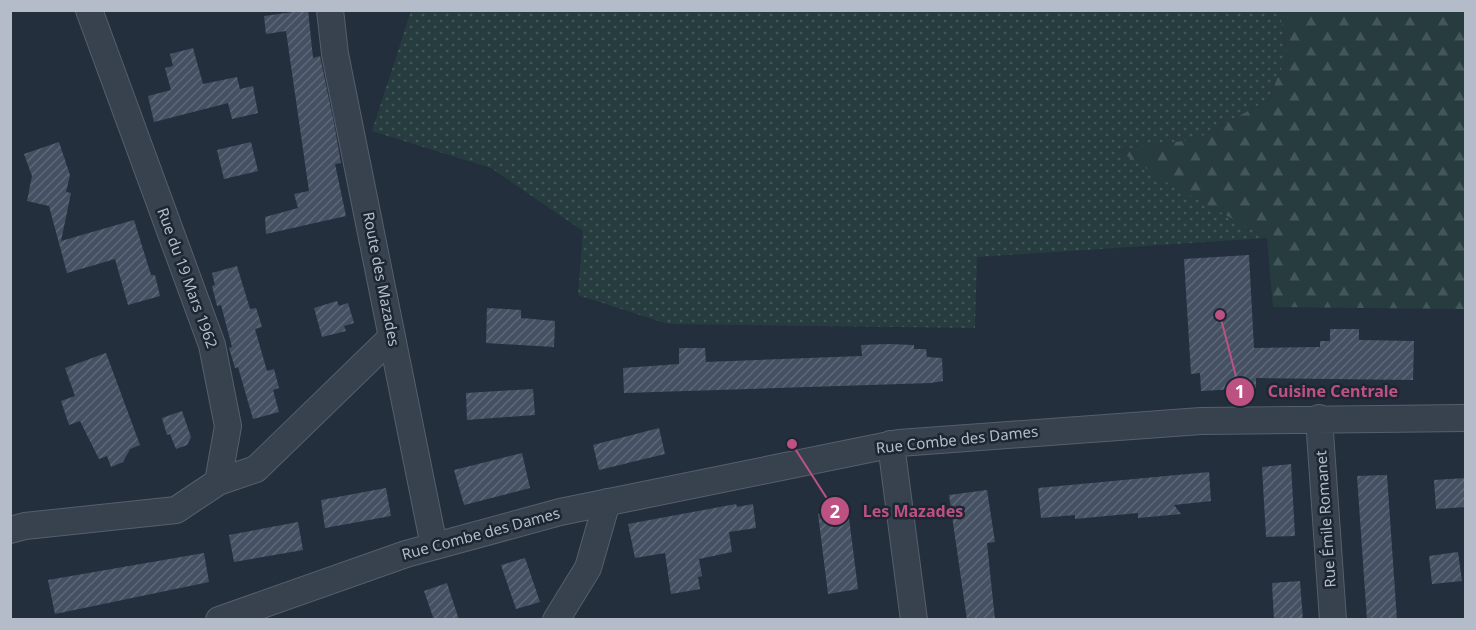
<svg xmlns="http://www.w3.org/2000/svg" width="1476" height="630" font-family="'Noto Sans',sans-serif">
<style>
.grass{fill:url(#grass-dots)}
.forest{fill:url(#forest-firs)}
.building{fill:url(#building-hatch)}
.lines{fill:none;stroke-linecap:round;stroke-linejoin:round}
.street-casing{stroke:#565f6c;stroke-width:28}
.street{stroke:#38414e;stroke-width:26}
.labels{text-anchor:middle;stroke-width:5;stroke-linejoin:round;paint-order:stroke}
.street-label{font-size:15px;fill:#b4bcc9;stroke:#1d2633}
.leader{fill:none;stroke:#bd5182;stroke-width:2}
.callout-dot{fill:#bd5182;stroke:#1d2633;stroke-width:2}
.mark-label{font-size:18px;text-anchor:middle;font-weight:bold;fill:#fff}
.callout-label{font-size:16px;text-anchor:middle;font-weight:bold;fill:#bd5182;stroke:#1d2633;stroke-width:5;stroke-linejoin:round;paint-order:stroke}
</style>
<defs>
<pattern id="grass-dots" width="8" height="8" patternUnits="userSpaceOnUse" patternTransform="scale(1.5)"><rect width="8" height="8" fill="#263c3f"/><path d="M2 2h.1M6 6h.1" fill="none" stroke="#435659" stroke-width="1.8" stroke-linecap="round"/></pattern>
<pattern id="forest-firs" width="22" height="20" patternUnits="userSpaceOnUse" patternTransform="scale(1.5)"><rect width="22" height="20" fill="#263c3f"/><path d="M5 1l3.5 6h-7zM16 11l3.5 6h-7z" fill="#435659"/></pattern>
<pattern id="building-hatch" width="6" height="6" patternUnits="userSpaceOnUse" patternTransform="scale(1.5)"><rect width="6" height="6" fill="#455162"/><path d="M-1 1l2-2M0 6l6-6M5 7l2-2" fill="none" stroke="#5d6877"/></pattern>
</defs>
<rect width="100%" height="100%" fill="#242f3e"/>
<path class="grass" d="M 411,11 L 1280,11 L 1287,56 L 1268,100 L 1197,139 L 1118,150 L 1169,183 L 1267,238 L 977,257 L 975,328 L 668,324 L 578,295 L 583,231 L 491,168 L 372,131 Z"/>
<path class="forest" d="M 1280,11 L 1465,11 L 1465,309 L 1273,307 L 1267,238 L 1168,183 L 1118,150 L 1197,139 L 1268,100 L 1287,56 Z"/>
<path class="building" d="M 308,10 L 313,58 L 320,56 L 334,123 L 341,163 L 335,164 L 346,216 L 266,234 L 265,217 L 298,208 L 294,194 L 309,191 L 286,31 L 266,34 L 264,16 Z
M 193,48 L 203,84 L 237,77 L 240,89 L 253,86 L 258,113 L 232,119 L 228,103 L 154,122 L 148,96 L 171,90 L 165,68 L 173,66 L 170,54 Z
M 59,142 L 70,175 L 66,192 L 71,193 L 61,241 L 134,220 L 151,275 L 155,275 L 160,296 L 128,305 L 115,259 L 67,273 L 49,206 L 27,201 L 32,176 L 24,154 Z
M 251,142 L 258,171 L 224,179 L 217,150 Z
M 1249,255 L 1254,348 L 1320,347 L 1320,341 L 1330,341 L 1330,329 L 1359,329 L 1359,340 L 1414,341 L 1413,380 L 1256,378 L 1256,388 L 1201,391 L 1200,373 L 1191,374 L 1184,259 Z
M 237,266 L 250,309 L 256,308 L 259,317 L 262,327 L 255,329 L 267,371 L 274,369 L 279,388 L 273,390 L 279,412 L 253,419 L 238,367 L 235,368 L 229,348 L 232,347 L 221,305 L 217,306 L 212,286 L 215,285 L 212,273 Z
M 337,301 L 339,306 L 348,303 L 354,323 L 344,326 L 346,331 L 322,337 L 314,308 Z
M 487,308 L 521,310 L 521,318 L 555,321 L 554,347 L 486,343 Z
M 888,344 L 914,345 L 914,349 L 926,349 L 927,357 L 942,358 L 943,381 L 931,383 L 624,393 L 623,368 L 679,364 L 679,348 L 705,348 L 706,362 L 862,356 L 861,345 Z
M 106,353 L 140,445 L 130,449 L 123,462 L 111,467 L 107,456 L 99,459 L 80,421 L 69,425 L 61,401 L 75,396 L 65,368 Z
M 533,389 L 535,415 L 467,420 L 466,393 Z
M 182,411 L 191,437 L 187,445 L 176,449 L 170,434 L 167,435 L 162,418 Z
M 659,428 L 665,454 L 599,470 L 593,445 Z
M 522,453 L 530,488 L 464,505 L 454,470 Z
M 1291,464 L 1295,536 L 1266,537 L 1262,467 Z
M 1209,472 L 1211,501 L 1174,505 L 1181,514 L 1138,518 L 1138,513 L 1075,519 L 1075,515 L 1041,518 L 1038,488 Z
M 1387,475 L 1397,620 L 1367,620 L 1357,476 Z
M 1466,478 L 1466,507 L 1436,509 L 1434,480 Z
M 386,488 L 391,516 L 325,528 L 321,500 Z
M 987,490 L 995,542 L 987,543 L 995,620 L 967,620 L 949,495 Z
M 736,504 L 737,507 L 753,504 L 756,528 L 729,532 L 732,552 L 699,559 L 702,576 L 698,577 L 700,589 L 671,594 L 665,553 L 635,558 L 628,524 Z
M 848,510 L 858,589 L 828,594 L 818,514 Z
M 298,522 L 303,550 L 234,562 L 229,535 Z
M 1458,552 L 1462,581 L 1432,584 L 1429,556 Z
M 204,553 L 209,582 L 55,614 L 48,580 Z
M 525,558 L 540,602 L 516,609 L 501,565 Z
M 1300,581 L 1303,620 L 1274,620 L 1272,583 Z
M 447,583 L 459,620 L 434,620 L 424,591 Z"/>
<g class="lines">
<g class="street-casing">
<path id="street" d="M 89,10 L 212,345 L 228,426 L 218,482
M 330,10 L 335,54 L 434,546
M 1319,418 L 1333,620
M 891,444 L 914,620
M 10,530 L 25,526 L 176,510 L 218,482 L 256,469 L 392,337
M 219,620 L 406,554 L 560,512 L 899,443 L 1201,421 L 1466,418
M 556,620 L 588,568 L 607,502"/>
</g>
<use href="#street" class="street"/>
</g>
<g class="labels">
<g class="street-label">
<text transform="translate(187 278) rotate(70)" y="5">Rue du 19 Mars 1962</text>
<text transform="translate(381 279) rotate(79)" y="5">Route des Mazades</text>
<text transform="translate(957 440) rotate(-6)" y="5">Rue Combe des Dames</text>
<text transform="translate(1326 519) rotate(-94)" y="5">Rue Émile Romanet</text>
<text transform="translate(481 534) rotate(-15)" y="5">Rue Combe des Dames</text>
</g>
</g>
<path class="leader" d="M1220 315L1240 392M792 444L835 511"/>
<g class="callout-dot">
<circle cx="1220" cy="315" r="6"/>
<circle cx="792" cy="444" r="6"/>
<circle cx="1240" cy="392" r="15"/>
<circle cx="835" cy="511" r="15"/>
</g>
<g class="mark-label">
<text x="1240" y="398">1</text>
<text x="835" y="518">2</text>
</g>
<g class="callout-label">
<text x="1333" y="397">Cuisine Centrale</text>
<text x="913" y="517">Les Mazades</text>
</g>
<rect width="1476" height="630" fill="none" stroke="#b4bcc9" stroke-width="24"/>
</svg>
